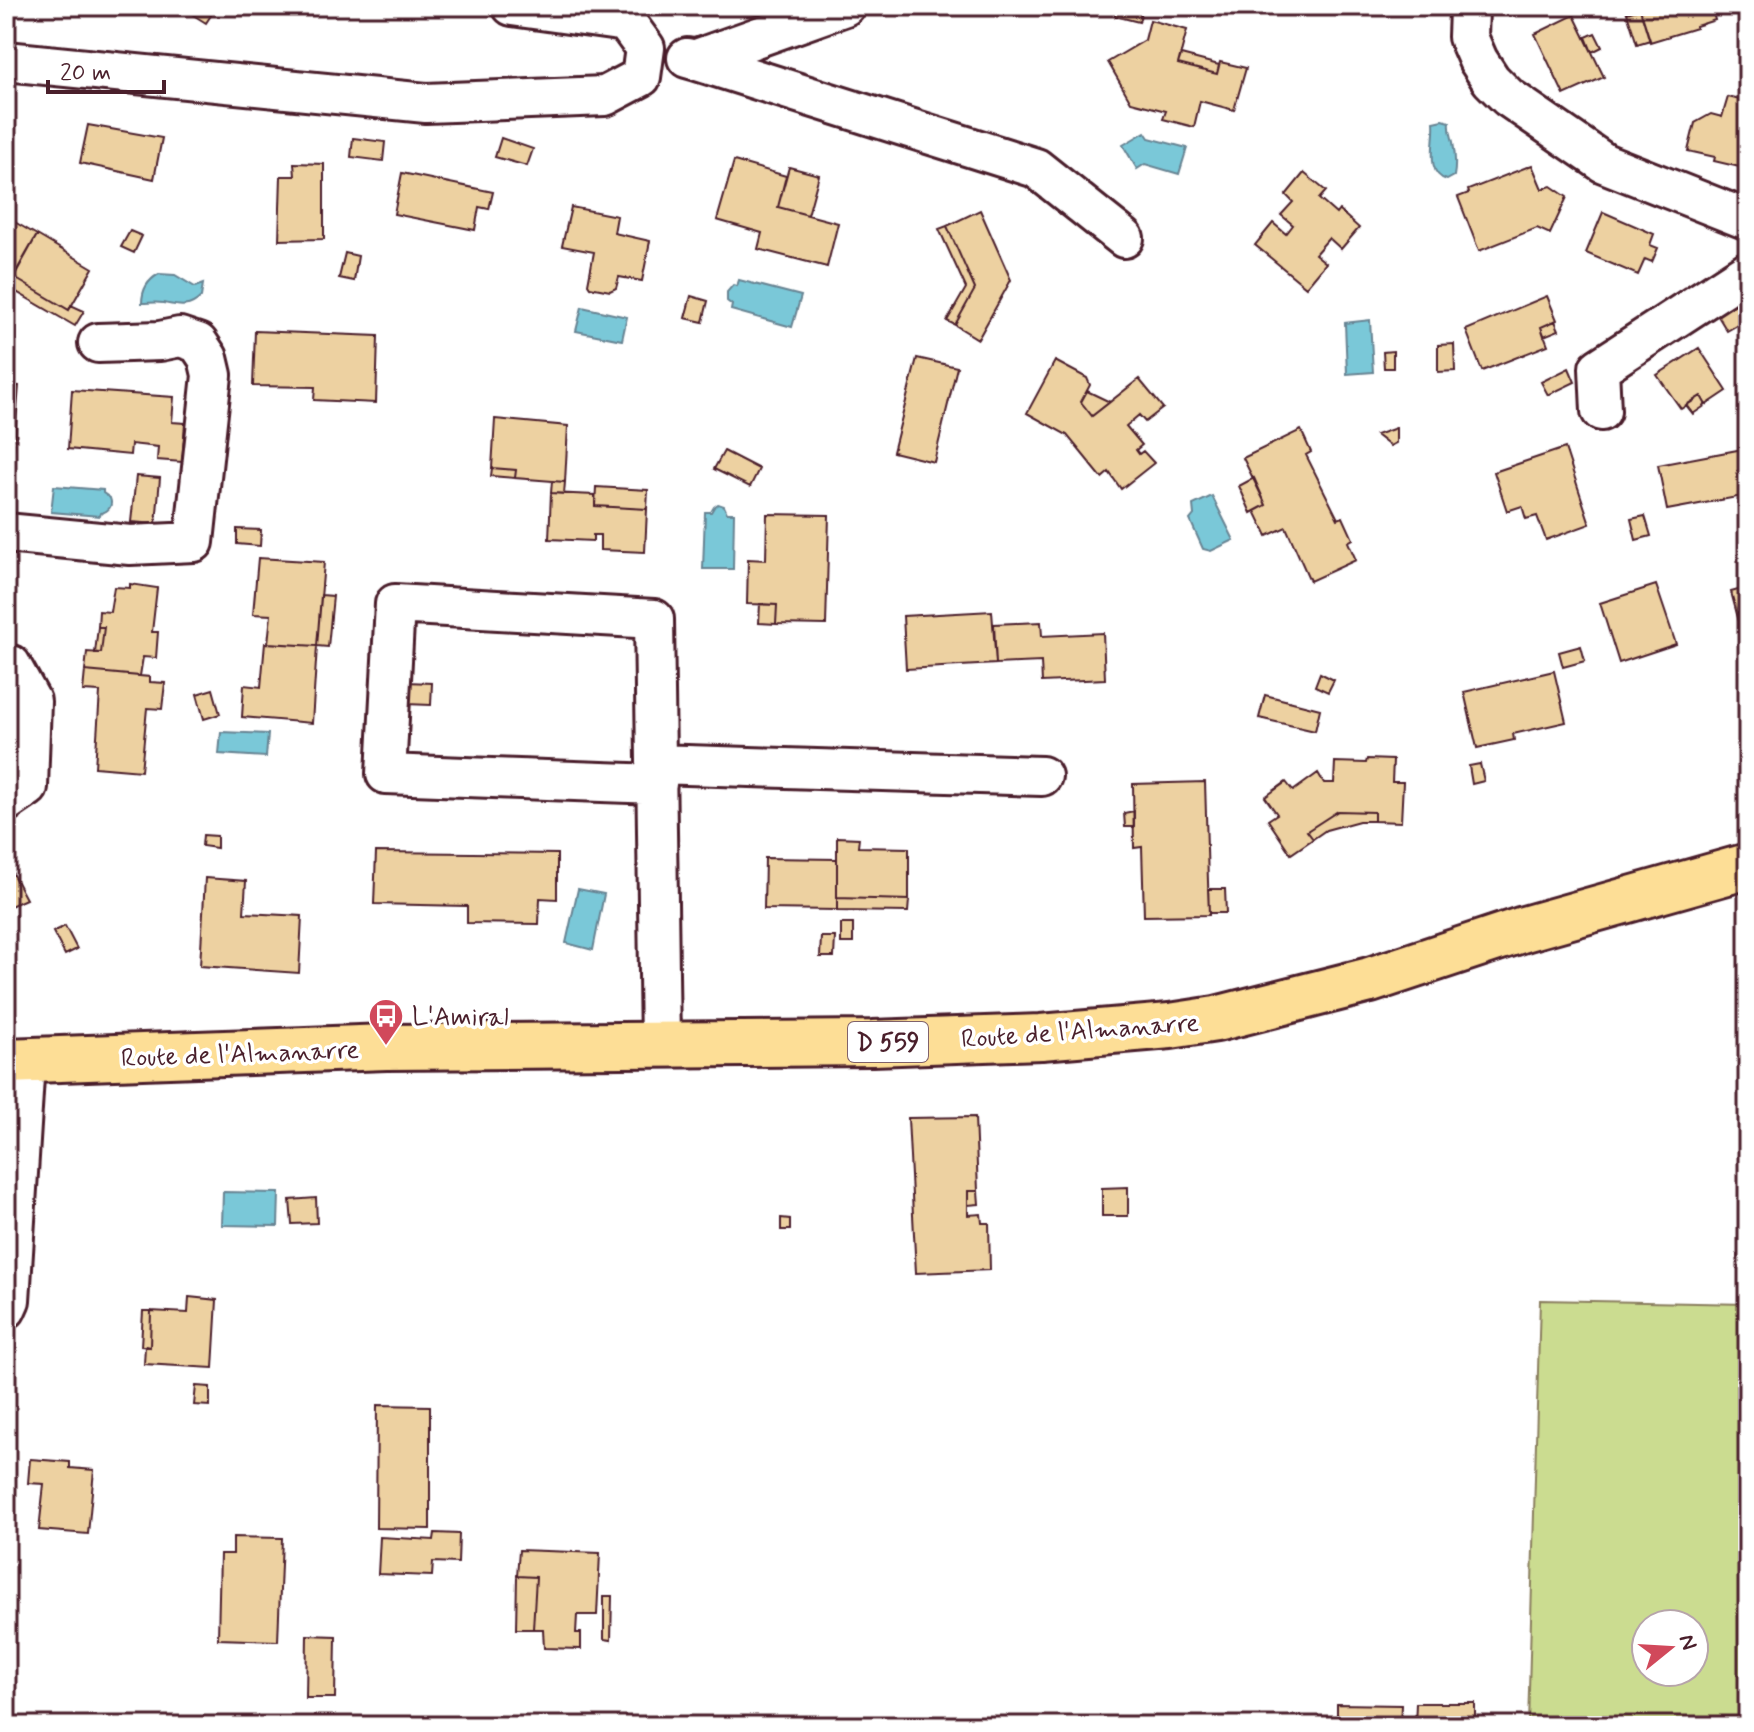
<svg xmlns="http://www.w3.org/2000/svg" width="1754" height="1732" font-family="Mynerve,sans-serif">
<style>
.green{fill:#cbdc90;stroke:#8a7e5e;stroke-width:2;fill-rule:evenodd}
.water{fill:#7ac8d8;stroke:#678493;stroke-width:2}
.building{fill:#edd1a1;stroke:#4a1f2b;stroke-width:2}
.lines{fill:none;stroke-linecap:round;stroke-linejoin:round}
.minor-casing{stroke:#4a1f2b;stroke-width:44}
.major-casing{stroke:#4a1f2b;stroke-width:50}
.minor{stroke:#fff;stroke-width:38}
.major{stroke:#fdde96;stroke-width:44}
.labels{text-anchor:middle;stroke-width:7;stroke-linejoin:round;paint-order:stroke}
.shield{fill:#fff;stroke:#80626b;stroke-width:2}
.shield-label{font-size:24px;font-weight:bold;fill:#4a1f2b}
.poi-label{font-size:26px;fill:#4a1f2b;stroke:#fff;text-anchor:start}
.street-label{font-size:26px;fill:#4a1f2b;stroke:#fff}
</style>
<rect width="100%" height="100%" fill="#fff"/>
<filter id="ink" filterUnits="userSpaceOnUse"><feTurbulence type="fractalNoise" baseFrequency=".0125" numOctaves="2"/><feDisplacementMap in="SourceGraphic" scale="16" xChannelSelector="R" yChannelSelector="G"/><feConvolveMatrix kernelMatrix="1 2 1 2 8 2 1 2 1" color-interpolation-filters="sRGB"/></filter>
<g filter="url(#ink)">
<path class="green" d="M 1540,1300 L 1748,1304 L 1748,1726 L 1528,1726 ZM 1646,1624 L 1694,1624 L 1694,1672 L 1646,1672 Z"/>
<path class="water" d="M 1443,120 L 1450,122 C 1449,130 1451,134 1453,142 C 1455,153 1456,166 1454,176 L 1447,180 C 1424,174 1436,140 1434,122 Z
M 1145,132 L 1149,138 L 1187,148 L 1179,174 L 1145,164 L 1137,169 L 1123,145 Z
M 159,274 L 175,275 L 195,287 L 203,284 L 201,297 C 189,309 179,306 163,303 C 156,302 149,303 142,303 C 142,290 148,280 159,274 Z
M 739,280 L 801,296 L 792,327 L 731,310 L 732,305 L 727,301 L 727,292 L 733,285 L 737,286 Z
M 582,307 L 627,317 L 622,340 L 576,331 Z
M 1370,320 L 1373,372 L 1347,374 L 1345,323 Z
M 54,486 L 103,490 L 103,493 L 110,498 C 113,506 109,511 101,513 L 100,516 L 51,512 Z
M 1212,496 L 1234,540 L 1211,551 L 1203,549 L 1190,520 L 1194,515 L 1193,505 Z
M 718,504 L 724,506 L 727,513 L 734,513 L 733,569 L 703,569 L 705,512 L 711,512 L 714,507 Z
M 221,732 L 268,734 L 266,757 L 219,754 Z
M 578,889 L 604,894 L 593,950 L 566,943 Z
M 223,1192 L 279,1193 L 278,1226 L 222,1225 Z"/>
<path class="building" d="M 179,6 L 217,6 L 206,23 Z
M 1117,6 L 1143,6 L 1139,22 L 1115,16 Z
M 1625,6 L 1711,6 L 1715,20 L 1696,26 L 1696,28 L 1650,42 L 1640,9 L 1627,13 Z
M 1640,9 L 1650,40 L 1637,44 L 1627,13 Z
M 1574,15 L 1604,77 L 1564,95 L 1535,34 Z
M 1150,20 L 1187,30 L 1178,64 L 1217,74 L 1220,62 L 1246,68 L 1234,110 L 1200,101 L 1194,127 L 1163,119 L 1166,111 L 1131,102 L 1108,62 L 1145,40 Z
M 1595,33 L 1602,47 L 1592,52 L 1586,37 Z
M 1181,55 L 1219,65 L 1217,74 L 1178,64 Z
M 1728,97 L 1748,102 L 1748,169 L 1714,161 L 1715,157 L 1688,151 L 1695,123 L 1711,114 L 1722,117 Z
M 88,125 L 162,138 L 154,179 L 80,163 Z
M 353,138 L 385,142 L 383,161 L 351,157 Z
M 501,138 L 533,149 L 527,166 L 495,157 Z
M 734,161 L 786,176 L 778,207 L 838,223 L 827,267 L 758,249 L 762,233 L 717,220 Z
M 294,163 L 324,164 L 324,239 L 279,240 L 281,176 L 295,176 Z
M 1532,165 L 1542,189 L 1551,186 L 1567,197 L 1550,234 L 1537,228 L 1479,251 L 1458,197 L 1469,193 L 1468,190 Z
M 789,167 L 819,175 L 808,215 L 778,207 Z
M 402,173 L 493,192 L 489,209 L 479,207 L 475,230 L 394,214 Z
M 1304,173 L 1326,191 L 1319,199 L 1336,214 L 1339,210 L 1359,228 L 1341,249 L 1329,238 L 1315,254 L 1326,263 L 1306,287 L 1255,245 L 1273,223 L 1286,234 L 1293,225 L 1281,215 L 1293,202 L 1286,195 Z
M 571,207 L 617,216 L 614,233 L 650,241 L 642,281 L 619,277 L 616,288 L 610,291 L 590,287 L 588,284 L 594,252 L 562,246 Z
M 980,210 L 1011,280 L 978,339 L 955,325 L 975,289 L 947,226 Z
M 1603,212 L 1654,234 L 1650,245 L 1658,248 L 1652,262 L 1645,259 L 1638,275 L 1586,253 Z
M 6,217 L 37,235 L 6,291 Z
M 947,226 L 975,289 L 955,325 L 947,321 L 966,288 L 939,229 Z
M 130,231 L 142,236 L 134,253 L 121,247 Z
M 37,235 L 93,268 L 69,310 L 13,277 Z
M 345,253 L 358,256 L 354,281 L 339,278 Z
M 13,277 L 69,310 L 71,305 L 84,311 L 75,326 L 8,287 Z
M 1748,292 L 1748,319 L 1727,331 L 1715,311 Z
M 691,296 L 708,301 L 703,322 L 685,318 Z
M 1547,296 L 1557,320 L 1541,327 L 1548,345 L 1482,371 L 1466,330 Z
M 1555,321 L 1559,330 L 1544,336 L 1541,327 Z
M 255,331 L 378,336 L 376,403 L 314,400 L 315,387 L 253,386 Z
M 1454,344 L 1455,371 L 1438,372 L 1438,345 Z
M 1699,348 L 1727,391 L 1706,405 L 1701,396 L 1681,409 L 1657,375 Z
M 1393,351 L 1393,368 L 1384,368 L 1383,352 Z
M 917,358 L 957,367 L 934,462 L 893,452 Z
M 1055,361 L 1087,378 L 1090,385 L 1081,402 L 1092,416 L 1139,379 L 1163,408 L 1145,422 L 1139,415 L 1126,426 L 1142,445 L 1136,450 L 1139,454 L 1143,451 L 1154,463 L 1121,489 L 1109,472 L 1102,478 L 1067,435 L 1027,413 Z
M 1569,368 L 1575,382 L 1548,395 L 1541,382 Z
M 6,385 L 19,386 L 14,449 L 6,449 Z
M 72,390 L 174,397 L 172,422 L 185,423 L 182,462 L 157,460 L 158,447 L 131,444 L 130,455 L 68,449 Z
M 1087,391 L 1110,402 L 1092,416 L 1081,402 Z
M 1701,396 L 1706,405 L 1693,414 L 1686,405 Z
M 495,419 L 568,426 L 565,482 L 515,478 L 516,470 L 492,468 Z
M 1396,428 L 1396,443 L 1390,446 L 1376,435 Z
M 1301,430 L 1311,452 L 1306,455 L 1338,519 L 1343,517 L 1353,539 L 1348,542 L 1356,560 L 1310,581 L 1286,527 L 1267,536 L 1255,511 L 1266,505 L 1243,458 Z
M 1565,448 L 1590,524 L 1546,540 L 1537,516 L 1526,519 L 1522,506 L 1507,511 L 1494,472 Z
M 1748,448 L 1748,495 L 1667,510 L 1658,465 Z
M 724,451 L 759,469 L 750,487 L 714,469 Z
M 492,468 L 516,470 L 515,478 L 491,476 Z
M 136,476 L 160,478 L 156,524 L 131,522 Z
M 1254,478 L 1266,505 L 1251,513 L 1239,486 Z
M 552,481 L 565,482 L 564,494 L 551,493 Z
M 596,487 L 648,490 L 647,509 L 595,506 Z
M 551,493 L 595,495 L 595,506 L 647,509 L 645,552 L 600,550 L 600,535 L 593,535 L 593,541 L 549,539 Z
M 767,514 L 829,515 L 826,625 L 776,624 L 777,605 L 747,604 L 748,559 L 766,560 Z
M 1645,516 L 1651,536 L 1636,540 L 1631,519 Z
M 237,529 L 261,530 L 260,546 L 237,544 Z
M 258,558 L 324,562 L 317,646 L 268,643 L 271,615 L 253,614 Z
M 130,584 L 157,588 L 152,632 L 158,632 L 156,658 L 143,657 L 140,676 L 85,671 L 87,652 L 101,653 L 104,627 L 98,627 L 99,611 L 110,612 L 114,587 L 130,588 Z
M 1656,585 L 1676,644 L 1619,663 L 1600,603 Z
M 1742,589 L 1748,614 L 1748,627 L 1741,629 L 1731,592 Z
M 321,595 L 333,596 L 328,647 L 317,646 Z
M 760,604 L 777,605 L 776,624 L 759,623 Z
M 992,611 L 996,664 L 906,669 L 903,616 Z
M 1041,622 L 1042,636 L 1103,633 L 1105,679 L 1042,682 L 1041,662 L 996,664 L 994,624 Z
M 98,627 L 104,627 L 101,653 L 95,653 Z
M 1748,627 L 1748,660 L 1741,629 Z
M 265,643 L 317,646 L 312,723 L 242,717 L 244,685 L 261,687 Z
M 1581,646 L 1585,661 L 1563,667 L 1559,652 Z
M 85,671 L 150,677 L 150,682 L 165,683 L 162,709 L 147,708 L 141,771 L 95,767 L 100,692 L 83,691 Z
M 1554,671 L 1566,722 L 1513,734 L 1514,740 L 1477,748 L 1464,692 Z
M 1320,673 L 1334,680 L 1328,692 L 1315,686 Z
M 406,682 L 432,683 L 431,705 L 406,704 Z
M 213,689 L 220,714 L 204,719 L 197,694 Z
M 1265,695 L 1320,709 L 1315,731 L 1259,718 Z
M 1367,759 L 1393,760 L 1392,782 L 1403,782 L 1401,822 L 1374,821 L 1374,812 L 1338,811 L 1307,831 L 1313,839 L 1291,854 L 1268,820 L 1277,814 L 1265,797 L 1286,782 L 1293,791 L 1318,773 L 1324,783 L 1334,783 L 1335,762 L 1366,763 Z
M 1480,764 L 1484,781 L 1472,784 L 1469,766 Z
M 1205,782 L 1209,915 L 1144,916 L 1142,847 L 1134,848 L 1133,784 Z
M 1134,811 L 1134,827 L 1125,827 L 1124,813 Z
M 1338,811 L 1374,812 L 1374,821 L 1359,821 L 1326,830 L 1313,839 L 1307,831 Z
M 203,835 L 217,836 L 217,848 L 202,846 Z
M 837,837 L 859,838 L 858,847 L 909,848 L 909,900 L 837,898 Z
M 376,852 L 557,854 L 557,899 L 540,898 L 539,924 L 467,923 L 467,906 L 374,904 Z
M 765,858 L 837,859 L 837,910 L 764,909 Z
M 6,869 L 10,869 L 26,899 L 6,908 Z
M 205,878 L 246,881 L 244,913 L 302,916 L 299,973 L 200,966 Z
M 1208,889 L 1225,889 L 1226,913 L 1209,913 Z
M 837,898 L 909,900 L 908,912 L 837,911 Z
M 841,924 L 853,924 L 853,943 L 841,943 Z
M 65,926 L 77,949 L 65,955 L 53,932 Z
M 821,937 L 835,937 L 834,957 L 820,957 Z
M 975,1117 L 978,1191 L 968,1191 L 968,1215 L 981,1214 L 982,1223 L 989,1223 L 990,1270 L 916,1273 L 908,1118 Z
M 1128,1187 L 1128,1216 L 1102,1216 L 1102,1188 Z
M 968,1191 L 978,1191 L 979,1204 L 968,1205 Z
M 316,1198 L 317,1223 L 292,1224 L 290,1200 Z
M 781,1218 L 790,1219 L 790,1230 L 781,1230 Z
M 189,1297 L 217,1300 L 213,1368 L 144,1364 L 145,1346 L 150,1347 L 151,1311 L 188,1313 Z
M 143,1311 L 151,1311 L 150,1347 L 141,1346 Z
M 196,1386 L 210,1387 L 210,1406 L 194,1405 Z
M 377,1405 L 430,1406 L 430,1529 L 376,1528 Z
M 30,1459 L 70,1462 L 70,1468 L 94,1470 L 88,1534 L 39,1530 L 44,1484 L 28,1483 Z
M 435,1533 L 459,1534 L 458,1563 L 433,1562 L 432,1576 L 378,1574 L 380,1537 L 434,1540 Z
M 233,1537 L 282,1538 L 278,1641 L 218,1639 L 220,1554 L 233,1554 Z
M 519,1550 L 600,1553 L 597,1615 L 577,1615 L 576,1633 L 581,1633 L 581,1649 L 544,1648 L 543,1629 L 533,1629 L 536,1577 L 517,1576 Z
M 517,1576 L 536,1577 L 533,1629 L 516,1629 Z
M 604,1596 L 612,1596 L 611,1640 L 604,1639 Z
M 307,1635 L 336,1636 L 335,1698 L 306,1698 Z
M 1416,1703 L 1475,1703 L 1475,1726 L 1415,1726 Z
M 1337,1704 L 1401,1705 L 1400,1726 L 1337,1726 Z"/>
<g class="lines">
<g class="minor-casing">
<path id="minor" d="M 1471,6 L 1469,10 L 1468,37 L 1478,60 L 1491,80 L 1508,97 L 1604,163 L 1748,220
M 687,58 L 694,60 L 845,6
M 694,60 L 1036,168 L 1124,238
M 6,61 L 426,103 L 605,96 L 641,77 L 645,48 L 626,22 L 512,6
M 1601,411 L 1599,368 L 1748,271
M 6,533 L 130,545 L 194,542 L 212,375 L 208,358 L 198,343 L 180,337 L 160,341 L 98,343
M 656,764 L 1042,776
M 657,784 L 386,774 L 395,604 L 654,619 L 660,1044
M 6,802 L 28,787 L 31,701 L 11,665
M 6,1309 L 10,1300 L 25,1061"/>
</g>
<g class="major-casing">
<path id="major" d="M 6,1061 L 386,1047 L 872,1043 L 1041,1037 L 1170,1026 L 1216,1019 L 1370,980 L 1524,929 L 1748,866"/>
</g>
<use href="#minor" class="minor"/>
<use href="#major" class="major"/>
</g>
</g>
<defs>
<g id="bus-pin" transform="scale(1.8)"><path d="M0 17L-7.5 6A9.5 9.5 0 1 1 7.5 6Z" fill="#d1495b" stroke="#fff"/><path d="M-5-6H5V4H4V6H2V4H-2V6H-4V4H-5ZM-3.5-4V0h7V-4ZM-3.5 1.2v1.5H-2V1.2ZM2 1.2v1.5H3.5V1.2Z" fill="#fff"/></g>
</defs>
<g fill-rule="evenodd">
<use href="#bus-pin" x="386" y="1016"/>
</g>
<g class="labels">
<rect class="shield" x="848" y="1022" width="80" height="40" rx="6"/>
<g class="shield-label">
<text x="888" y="1050">D 559</text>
</g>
<g class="poi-label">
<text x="412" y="1025">L'Amiral</text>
</g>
<g class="street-label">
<text transform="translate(1080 1030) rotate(-4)" y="9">Route de l'Almanarre</text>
<text transform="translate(240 1053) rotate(-2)" y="9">Route de l'Almanarre</text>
</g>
</g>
<rect width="1754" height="1732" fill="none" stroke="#fff" stroke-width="32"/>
<rect x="16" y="16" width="1722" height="1700" fill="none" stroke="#4a1f2b" stroke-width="3" filter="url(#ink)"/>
<g transform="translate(1670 1648) rotate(72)"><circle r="38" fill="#ffffff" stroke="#b7a5aa" stroke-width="2"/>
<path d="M0-6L14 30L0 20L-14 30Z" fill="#d1495b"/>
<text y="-12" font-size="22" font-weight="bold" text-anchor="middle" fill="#4a1f2b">N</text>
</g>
<path d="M48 80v12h116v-12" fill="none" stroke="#4a1f2b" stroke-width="4"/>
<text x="60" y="80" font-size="24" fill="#4a1f2b" stroke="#ffffff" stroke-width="6" paint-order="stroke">20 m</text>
</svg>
